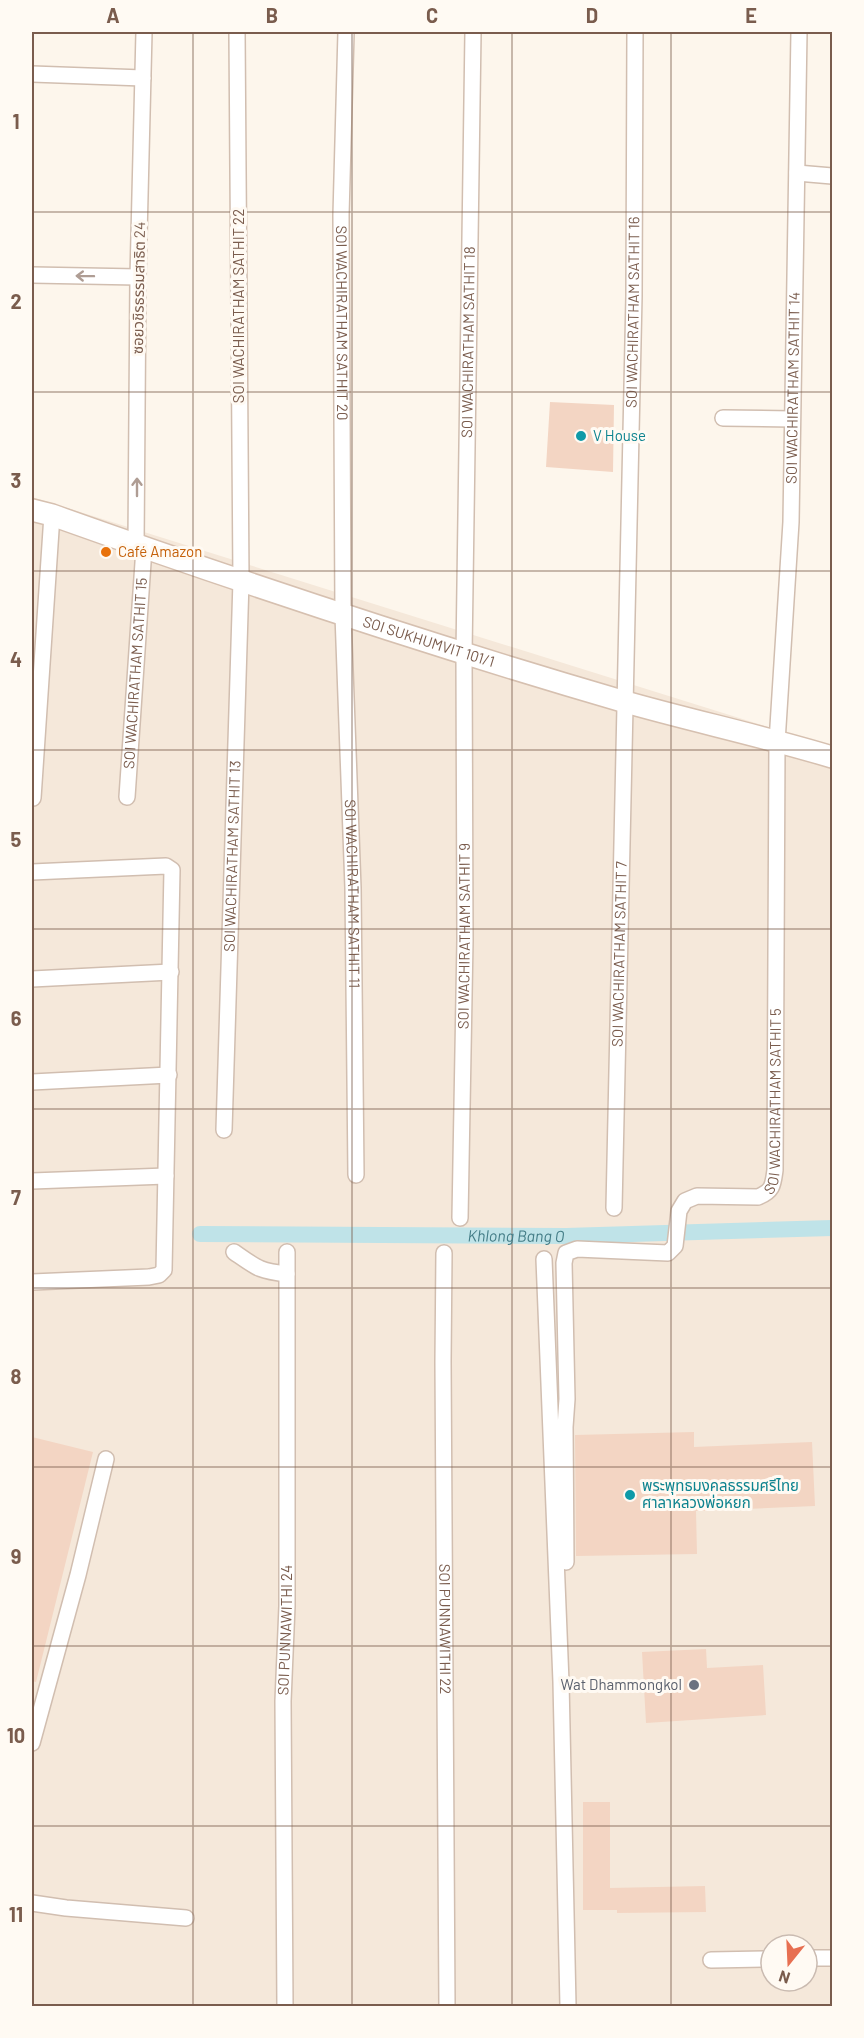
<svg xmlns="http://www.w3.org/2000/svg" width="864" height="2038" font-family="Barlow,'Noto Sans Thai',sans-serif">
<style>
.residential{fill:#f5e8da;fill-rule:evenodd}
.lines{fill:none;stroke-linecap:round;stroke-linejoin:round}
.canal{stroke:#bfe3e8;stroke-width:16}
.building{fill:#f3d5c3}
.street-casing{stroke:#d1beb0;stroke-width:18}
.secondary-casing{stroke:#d6c0b0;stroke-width:24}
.street{stroke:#fff;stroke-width:15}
.secondary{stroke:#fff;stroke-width:21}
.oneway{stroke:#af9d94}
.grid{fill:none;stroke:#7a5c4d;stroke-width:1.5;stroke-opacity:0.55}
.culture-dot{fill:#0f9aa8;stroke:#fffaf3;stroke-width:2}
.food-dot{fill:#e8710a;stroke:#fffaf3;stroke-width:2}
.worship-dot{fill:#6b7280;stroke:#fffaf3;stroke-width:2}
.labels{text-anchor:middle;stroke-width:6;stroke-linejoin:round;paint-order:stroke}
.street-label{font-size:15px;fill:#7a5c4d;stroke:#fffaf3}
.culture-label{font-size:15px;fill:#0d838f;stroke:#fffaf3;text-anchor:start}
.food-label{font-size:15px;fill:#c56008;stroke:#fffaf3;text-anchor:start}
.worship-label{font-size:15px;fill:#5b616d;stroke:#fffaf3;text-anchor:end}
.water-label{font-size:16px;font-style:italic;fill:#437c86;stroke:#fffaf3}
.neatline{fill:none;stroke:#7a5c4d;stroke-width:2}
.grid-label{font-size:20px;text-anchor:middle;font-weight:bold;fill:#7a5c4d}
</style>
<rect width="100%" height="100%" fill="#fdf6ec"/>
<path class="residential" d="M 32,497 L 832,747 L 832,2006 L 32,2006 ZM 771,1945 L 807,1945 L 807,1981 L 771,1981 Z"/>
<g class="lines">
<path class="canal" id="s1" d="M 200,1234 L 566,1236 L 832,1228"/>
</g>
<path class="building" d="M 550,402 L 614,405 L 613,472 L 546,467 Z
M 694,1432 L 694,1447 L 812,1442 L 815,1506 L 696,1511 L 697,1554 L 576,1556 L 575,1435 Z
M 32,1437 L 93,1452 L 36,1682 L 32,1681 Z
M 706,1649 L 707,1668 L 763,1665 L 766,1715 L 646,1723 L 642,1652 Z
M 583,1802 L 610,1802 L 610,1888 L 705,1886 L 706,1912 L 617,1913 L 617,1910 L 583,1910 Z"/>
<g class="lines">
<g class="street-casing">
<g id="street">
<path id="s2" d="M 346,32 L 341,215 L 343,615 L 353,888 L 356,1175"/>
<path d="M 32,74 L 143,78"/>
<path d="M 797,173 L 832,176"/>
<path d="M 32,275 L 138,277"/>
<path d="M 723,418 L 792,419"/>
<path d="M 136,545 L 138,277 L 144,32"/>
<path id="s3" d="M 127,797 L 144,548"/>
<path d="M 33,798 L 52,515"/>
<path d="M 32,872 L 166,866 L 172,870 L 164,1270 L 159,1275 L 149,1277 L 32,1282"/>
<path d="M 32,979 L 171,972"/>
<path d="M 32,1082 L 169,1075"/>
<path id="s4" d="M 224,1130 L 241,581 L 237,32"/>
<path d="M 32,1181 L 166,1176"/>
<path id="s5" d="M 614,1208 L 634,296 L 635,32"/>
<path id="s6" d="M 460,1218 L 465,940 L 464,654 L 473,32"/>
<path d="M 234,1252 C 257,1268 259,1271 287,1274"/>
<path id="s7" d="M 444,1253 L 443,1362 L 447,2006"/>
<path d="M 544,1259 L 561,1682 L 568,2006"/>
<path id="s8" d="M 566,1562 L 565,1427 L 567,1399 L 564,1263 L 566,1253 L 577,1249 L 668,1253 L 675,1246 L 679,1211 L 685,1201 L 697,1196 L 758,1197 C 773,1191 773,1185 775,1170 L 777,742 L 791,522 L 799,32"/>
<path d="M 32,1743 L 78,1575 L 106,1459"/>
<path d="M 32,1903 L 66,1908 L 186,1918"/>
<path d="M 807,1958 L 832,1958"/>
<path d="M 711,1960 L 771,1959"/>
<path id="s9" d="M 285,2006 L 283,1701 L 287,1606 L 287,1252"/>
</g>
</g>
<g class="secondary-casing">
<g id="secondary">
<path id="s10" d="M 32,510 L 52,515 C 240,582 430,645 622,701 C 692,721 763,736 832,757"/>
</g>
</g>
<use href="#street" class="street"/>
<use href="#secondary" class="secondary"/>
</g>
<defs><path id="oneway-shaft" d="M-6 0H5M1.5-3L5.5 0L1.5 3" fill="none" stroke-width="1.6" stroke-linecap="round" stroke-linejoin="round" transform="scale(1.5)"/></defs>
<g class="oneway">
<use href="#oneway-shaft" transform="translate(85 276) rotate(-179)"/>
<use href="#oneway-shaft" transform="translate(137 487) rotate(-90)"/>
</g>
<path class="grid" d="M 193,32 L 193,2006M 352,32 L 352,2006M 512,32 L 512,2006M 671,32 L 671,2006M 32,212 L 832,212M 32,392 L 832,392M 32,571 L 832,571M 32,750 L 832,750M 32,929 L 832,929M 32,1109 L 832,1109M 32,1288 L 832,1288M 32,1467 L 832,1467M 32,1646 L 832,1646M 32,1826 L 832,1826"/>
<g class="culture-dot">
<circle cx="581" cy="436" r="6"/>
<circle cx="630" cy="1495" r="6"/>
</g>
<circle class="food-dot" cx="106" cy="552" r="6"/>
<circle class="worship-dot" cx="694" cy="1685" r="6"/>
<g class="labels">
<g class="street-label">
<text transform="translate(139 288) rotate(-89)" y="5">ซอยวชิรธรรมสาธิต 24</text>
<text transform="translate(239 306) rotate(-90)" y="5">SOI WACHIRATHAM SATHIT 22</text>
<text dy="5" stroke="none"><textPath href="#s5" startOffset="896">SOI WACHIRATHAM SATHIT 16</textPath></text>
<text dy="5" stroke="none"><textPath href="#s2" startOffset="291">SOI WACHIRATHAM SATHIT 20</textPath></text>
<text dy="5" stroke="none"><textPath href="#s6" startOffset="876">SOI WACHIRATHAM SATHIT 18</textPath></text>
<text dy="5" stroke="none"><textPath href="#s8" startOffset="1360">SOI WACHIRATHAM SATHIT 14</textPath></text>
<text dy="5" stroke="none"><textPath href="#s10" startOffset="418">SOI SUKHUMVIT 101/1</textPath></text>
<text dy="5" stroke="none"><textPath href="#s3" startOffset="124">SOI WACHIRATHAM SATHIT 15</textPath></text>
<text dy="5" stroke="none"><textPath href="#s4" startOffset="274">SOI WACHIRATHAM SATHIT 13</textPath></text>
<text dy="5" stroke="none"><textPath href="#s2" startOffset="862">SOI WACHIRATHAM SATHIT 11</textPath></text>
<text dy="5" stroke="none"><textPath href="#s6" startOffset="282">SOI WACHIRATHAM SATHIT 9</textPath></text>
<text dy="5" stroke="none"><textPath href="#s5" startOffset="254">SOI WACHIRATHAM SATHIT 7</textPath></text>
<text dy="5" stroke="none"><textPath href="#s8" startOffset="646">SOI WACHIRATHAM SATHIT 5</textPath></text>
<text dy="5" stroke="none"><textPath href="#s9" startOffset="376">SOI PUNNAWITHI 24</textPath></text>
<text dy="5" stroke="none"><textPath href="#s7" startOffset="376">SOI PUNNAWITHI 22</textPath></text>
</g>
<g class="culture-label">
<text x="593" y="441">V House</text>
<text x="642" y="1491">พระพุทธมงคลธรรมศรีไทย<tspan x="642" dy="17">ศาลาหลวงพ่อหยก</tspan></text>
</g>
<g class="food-label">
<text x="118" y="557">Café Amazon</text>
</g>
<g class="worship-label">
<text x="682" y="1690">Wat Dhammongkol</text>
</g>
<g class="water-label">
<text dy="6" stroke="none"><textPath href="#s1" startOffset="316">Khlong Bang O</textPath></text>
</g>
</g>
<rect width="864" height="2038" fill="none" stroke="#fffaf3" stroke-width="66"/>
<g transform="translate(789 1963) rotate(198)"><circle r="28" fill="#fffaf3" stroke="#cabbb1" stroke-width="1.5"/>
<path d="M0-4.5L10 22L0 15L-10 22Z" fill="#e76f51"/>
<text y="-9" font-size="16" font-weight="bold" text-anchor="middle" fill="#7a5c4d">N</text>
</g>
<rect x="33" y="33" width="798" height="1972" class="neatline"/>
<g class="grid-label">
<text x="113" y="23">A</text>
<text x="272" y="23">B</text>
<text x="432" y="23">C</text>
<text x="592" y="23">D</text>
<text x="751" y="23">E</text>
<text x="16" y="129">1</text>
<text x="16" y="309">2</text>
<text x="16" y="488">3</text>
<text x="16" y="667">4</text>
<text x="16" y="847">5</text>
<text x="16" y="1026">6</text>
<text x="16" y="1205">7</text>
<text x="16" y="1384">8</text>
<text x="16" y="1564">9</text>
<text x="16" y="1743">10</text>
<text x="16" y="1922">11</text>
</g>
</svg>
